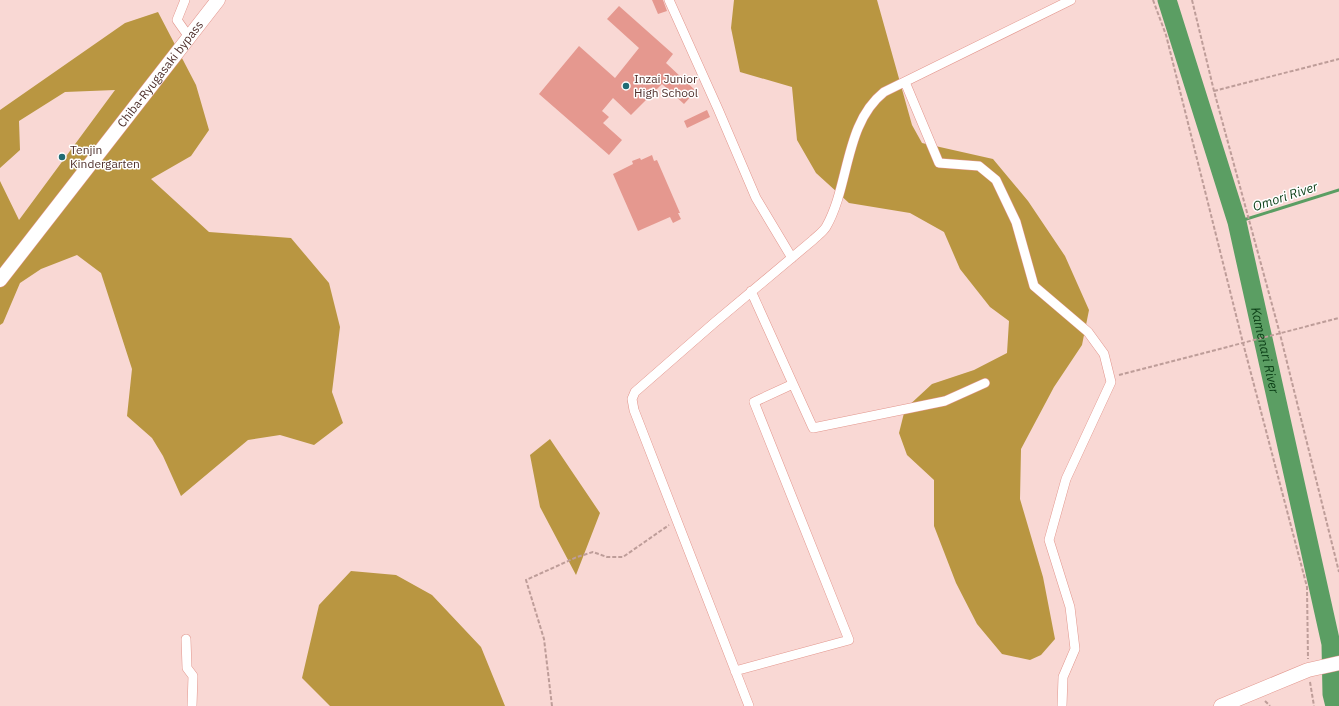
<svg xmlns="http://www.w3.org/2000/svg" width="1339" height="706" font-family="'IBM Plex Sans',sans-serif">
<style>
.forest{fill:#b99641}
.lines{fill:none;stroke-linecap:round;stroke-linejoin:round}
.stream{stroke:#5b9e63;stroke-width:3}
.river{stroke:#5b9e63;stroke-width:19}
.building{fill:#e5988f}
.street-casing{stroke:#e2968d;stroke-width:10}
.primary-casing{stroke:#e2968d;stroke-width:15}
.path{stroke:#be9d99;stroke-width:2;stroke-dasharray:4 2;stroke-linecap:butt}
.street{stroke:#fff;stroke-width:9}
.primary{stroke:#fff;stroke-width:14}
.poi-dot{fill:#206b74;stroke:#fff;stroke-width:1.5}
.labels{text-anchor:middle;stroke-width:3;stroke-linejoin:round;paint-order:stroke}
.street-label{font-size:12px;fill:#50312d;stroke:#fff}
.poi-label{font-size:12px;fill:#50312d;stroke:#fff;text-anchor:start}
.water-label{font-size:13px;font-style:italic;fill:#0a3d15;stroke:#fff}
</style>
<rect width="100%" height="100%" fill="#f9d8d4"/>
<path class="forest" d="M 734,0 L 877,0 L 912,125 L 922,143 L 993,159 L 1028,201 L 1065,256 L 1089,310 L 1082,345 L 1054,387 L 1021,449 L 1020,499 L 1043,577 L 1055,639 L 1041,655 L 1030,660 L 1002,654 L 977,624 L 956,583 L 934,526 L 934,480 L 907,455 L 899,433 L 905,409 L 932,384 L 974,370 L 1007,353 L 1009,321 L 990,307 L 960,269 L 944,232 L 910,213 L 849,203 L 816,173 L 797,140 L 792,87 L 740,72 L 731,28 Z
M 158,12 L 196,85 L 209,130 L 191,156 L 151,179 L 209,232 L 291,238 L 329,283 L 340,327 L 332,392 L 343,423 L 314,445 L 280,435 L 248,440 L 181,496 L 163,456 L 152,438 L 127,416 L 132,369 L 101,273 L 77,255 L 41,269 L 20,283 L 3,323 L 0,325 L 0,181 L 19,220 L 115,90 L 65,92 L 19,121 L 20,150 L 0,168 L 0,110 L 125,23 Z
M 550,439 L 600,513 L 576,575 L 540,507 L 530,455 Z
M 351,571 L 396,575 L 432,595 L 481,647 L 505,706 L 330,706 L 302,678 L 319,605 Z"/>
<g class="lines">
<path class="stream" d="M 1237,222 L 1339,190"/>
<path class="river" id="s1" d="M 1167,0 L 1237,222 L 1331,644 L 1332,694 L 1335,706"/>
</g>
<path class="building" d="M 652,0 L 663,0 L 667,11 L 658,14 Z
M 619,6 L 673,54 L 666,63 L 696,91 L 684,104 L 662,84 L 631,115 L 613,98 L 602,111 L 609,117 L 603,123 L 622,140 L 609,155 L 539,94 L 579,46 L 615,78 L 639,48 L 607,19 Z
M 707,110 L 710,117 L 687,128 L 684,121 Z
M 652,155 L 654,161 L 657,160 L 680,213 L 678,213 L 681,219 L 673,223 L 670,217 L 638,231 L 613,174 L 633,164 L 632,161 L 640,158 L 641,160 Z"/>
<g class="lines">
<g class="street-casing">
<path id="street" d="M 185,0 L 177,20 L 189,37
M 669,0 L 718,109 L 756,198 L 792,258
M 905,82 L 939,163 L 979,166 L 996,180 L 1016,222 L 1034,286 L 1088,332 L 1104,354 L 1111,382 L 1066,479 L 1049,540 L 1070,607 L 1075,649 L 1063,677 L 1062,706
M 793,384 L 813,428 L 945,401 L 985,383
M 186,639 L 187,668 L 193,676 L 192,706
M 735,671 L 849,640 L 754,402 L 793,384 L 751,291
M 749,706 L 634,410 L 632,399 L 635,392 L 714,323 L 813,240 C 817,236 823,232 826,227 C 850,185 844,124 884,92 L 1071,0"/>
</g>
<g class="primary-casing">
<g id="primary">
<path id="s2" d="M 0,280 L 218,0"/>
<path d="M 1221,706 L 1308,670 L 1339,663"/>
</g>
</g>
<path class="path" d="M 1153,0 L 1166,35 L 1243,343 L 1307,587 L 1308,659
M 1192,0 L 1214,91 L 1280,334 L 1339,572
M 1214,91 L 1339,59
M 1119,375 L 1339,318
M 1310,682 L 1314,706
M 1265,701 L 1270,706
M 552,706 L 544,639 L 526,580 L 577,557 L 593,552 L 607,557 L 623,557 L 669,525"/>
<use href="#street" class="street"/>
<use href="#primary" class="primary"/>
</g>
<g class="poi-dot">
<circle cx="626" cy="86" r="4"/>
<circle cx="62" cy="157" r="4"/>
</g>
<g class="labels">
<g class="street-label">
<text dy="4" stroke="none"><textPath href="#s2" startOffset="261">Chiba-Ryugasaki bypass</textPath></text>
</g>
<g class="poi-label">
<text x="634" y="83">Inzai Junior<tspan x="634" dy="14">High School</tspan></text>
<text x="70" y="154">Tenjin<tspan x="70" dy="14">Kindergarten</tspan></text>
</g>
<g class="water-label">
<text transform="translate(1285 196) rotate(-18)" y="5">Omori River</text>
<text dy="5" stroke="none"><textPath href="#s1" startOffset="364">Kamenari River</textPath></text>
</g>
</g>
</svg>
